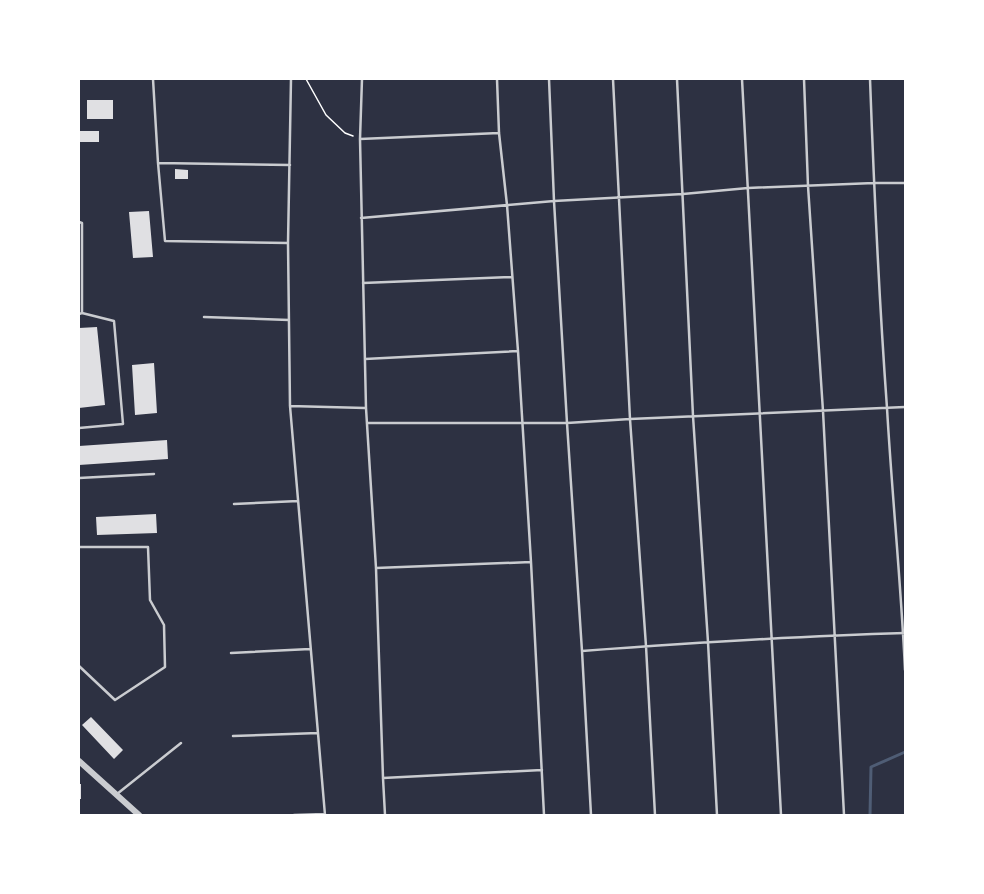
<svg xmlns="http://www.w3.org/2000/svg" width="984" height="894" font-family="'Fira Sans Condensed',sans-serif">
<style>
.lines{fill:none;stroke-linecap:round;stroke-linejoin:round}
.stream{stroke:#4f5d75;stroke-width:3}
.building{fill:#e0e0e3}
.path{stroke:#fff;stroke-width:1.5}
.service{stroke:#caccd0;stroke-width:2.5}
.tertiary{stroke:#caccd0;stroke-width:6}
</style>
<rect width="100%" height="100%" fill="#2d3142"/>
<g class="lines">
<path class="stream" d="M 870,815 L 871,767 L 905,752"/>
</g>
<path class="building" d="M 87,100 L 113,100 L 113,119 L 87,119 Z
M 80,131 L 99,131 L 99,142 L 80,142 Z
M 175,169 L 188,170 L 188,179 L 175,179 Z
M 149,211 L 153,257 L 133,258 L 129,212 Z
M 97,327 L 105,405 L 79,408 L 79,328 Z
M 154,363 L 157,413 L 135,415 L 132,365 Z
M 167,440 L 168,459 L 79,465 L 79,446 Z
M 156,514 L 157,533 L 97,535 L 96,517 Z
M 91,717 L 123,750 L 114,759 L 82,725 Z
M 79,784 L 81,784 L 81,799 L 79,799 Z"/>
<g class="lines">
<path class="path" d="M 306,79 L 326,115 L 345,133 L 353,136"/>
<path class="service" d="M 153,79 L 158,163
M 291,79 L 288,243 L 290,406 L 325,815
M 362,79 L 360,139 L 366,408 L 376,568 L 383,778 L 385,815
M 497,79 L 499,133 L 507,205 L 518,351 L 531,562 L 544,815
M 549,79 L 554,201 L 567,423 L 582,651 L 591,815
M 613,79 L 630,419 L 646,646 L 655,815
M 677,79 L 693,416 L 708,642 L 717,815
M 742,79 L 781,815
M 804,79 L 808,186 L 823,411 L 844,815
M 870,79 C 874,189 879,298 887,408 C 892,495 901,583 905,670
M 360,139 L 499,133
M 361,218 L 554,201 L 683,194 L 748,188 L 874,183 L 905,183
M 79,222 L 82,223 L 82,313 L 79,314
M 288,243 L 165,241 L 158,163 L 290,165
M 363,283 L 512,277
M 204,317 L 289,320
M 365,359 L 518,351
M 290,406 L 365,408
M 367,423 L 567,423 L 630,419 L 905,407
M 79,428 L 123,424 L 114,321 L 82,313
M 79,478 L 154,474
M 234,504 L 298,501
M 79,547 L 148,547 L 150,600 L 164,625 L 165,667 L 115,700 L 79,666
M 376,568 L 531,562
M 582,651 C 690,643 797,636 905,633
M 231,653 L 310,649
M 233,736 L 318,733
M 383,778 L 542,770
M 117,794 L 181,743
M 294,815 L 324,814"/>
<path class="tertiary" d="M 79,761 L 139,815"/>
</g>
<rect width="984" height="894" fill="none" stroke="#ffffff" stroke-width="160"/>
</svg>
